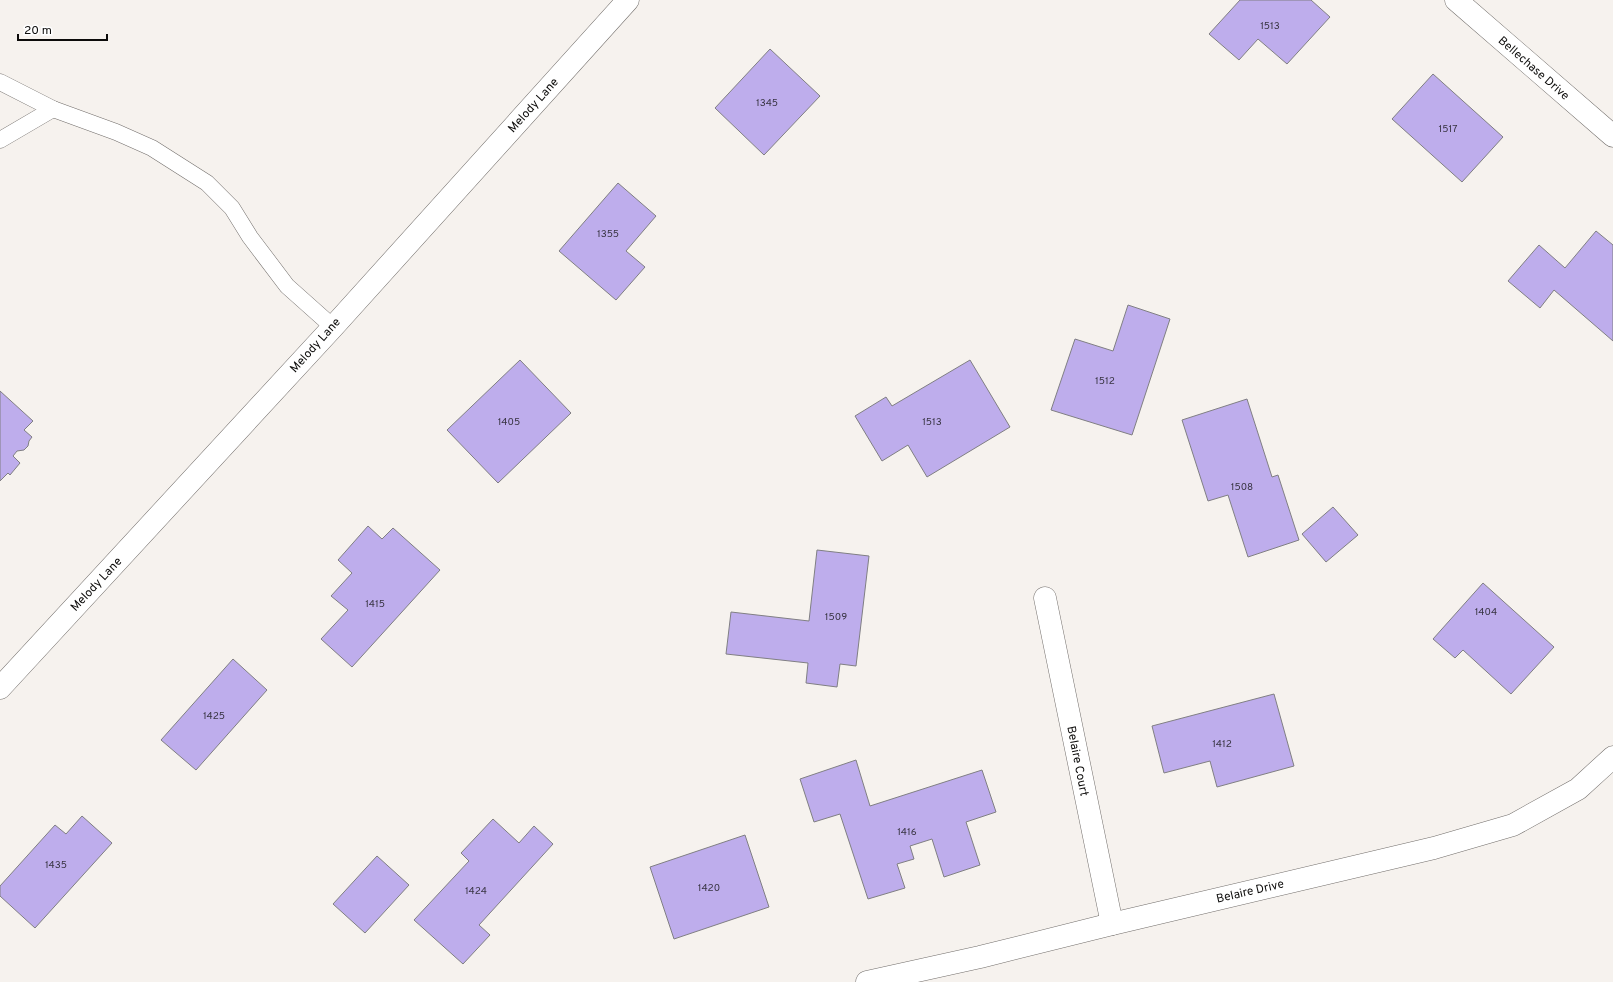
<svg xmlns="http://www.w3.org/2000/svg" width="1613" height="982" font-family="Overpass,sans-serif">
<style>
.building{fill:#beadec;stroke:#807f83}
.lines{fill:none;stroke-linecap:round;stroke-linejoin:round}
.service-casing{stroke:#726e6b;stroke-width:17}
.minor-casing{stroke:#726e6b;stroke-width:23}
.tertiary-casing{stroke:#726e6b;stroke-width:23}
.service{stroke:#fff;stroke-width:16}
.minor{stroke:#fff;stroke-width:22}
.tertiary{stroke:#fff;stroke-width:22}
.labels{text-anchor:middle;stroke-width:4;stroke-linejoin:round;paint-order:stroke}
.number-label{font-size:10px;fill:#383442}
.street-label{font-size:12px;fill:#0c0b0a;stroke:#fff}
</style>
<rect width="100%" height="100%" fill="#f6f2ee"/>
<g class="building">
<path d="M1240 0H1311L1330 17 1287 64 1258 39 1239 60 1209 34Z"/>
<path d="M770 49 820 96 764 155 715 108Z"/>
<path d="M1433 74 1503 137 1462 182 1392 119Z"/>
<path d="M618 183 656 216 626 251 645 267 616 300 559 251Z"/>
<path d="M1596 231 1613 245V341L1554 290 1540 308 1508 281 1539 245 1565 268Z"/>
<path d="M1128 305 1170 319 1132 435 1051 410 1075 339 1113 351Z"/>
<path d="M520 360 571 413 498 483 447 430Z"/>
<path d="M970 360 1010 427 927 477 908 445 882 461 855 416 886 397 892 406Z"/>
<path d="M0 391 33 421 24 430 32 437 29 441 28 446 24 450 17 451 13 456 20 463 10 475 8 473 0 481Z"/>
<path d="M1247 399 1272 477 1278 475 1299 540 1248 557 1228 495 1208 501 1182 420Z"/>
<path d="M1333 507 1358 535 1326 562 1302 534Z"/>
<path d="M368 526 382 539 393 528 440 570 352 667 321 639 348 610 331 596 352 573 338 560Z"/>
<path d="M817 550 869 556 856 666 840 664 837 687 806 683 808 663 726 654 731 612 809 621Z"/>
<path d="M1483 583 1554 647 1511 694 1463 650 1455 658 1433 639Z"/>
<path d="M233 659 267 690 196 770 161 740Z"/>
<path d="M1274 694 1294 766 1217 787 1210 761 1164 773 1152 726Z"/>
<path d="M856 760 870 806 982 770 996 812 966 822 980 865 944 877 932 839 910 846 914 859 897 864 905 888 868 899 840 814 814 822 800 779Z"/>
<path d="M82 816 112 843 35 928 0 896V886L55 825 66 834Z"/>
<path d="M493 819 519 843 534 826 553 844 479 925 490 935 463 964 414 920 469 861 461 853Z"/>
<path d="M745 835 769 907 674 939 650 867Z"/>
<path d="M377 856 409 885 365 933 333 904Z"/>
</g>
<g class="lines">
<defs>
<g id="service">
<path d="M0 82 53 109 116 132 152 148 207 183 232 208 250 237 287 286 333 327"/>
<path d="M0 140 53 109"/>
</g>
<g id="minor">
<path d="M1456 0 1613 136"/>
<path d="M1045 598 1112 924"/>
<path d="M867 982 980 957 1112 924 1434 848 1513 825 1578 789 1613 757"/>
</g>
<path id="tertiary" d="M0 688 333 327 628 0"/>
</defs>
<use href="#service" class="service-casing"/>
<use href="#minor" class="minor-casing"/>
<use href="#tertiary" class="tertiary-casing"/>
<use href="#service" class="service"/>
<use href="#minor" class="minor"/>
<use href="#tertiary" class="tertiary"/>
</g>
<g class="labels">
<g class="number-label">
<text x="1270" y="29">1513</text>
<text x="767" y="106">1345</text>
<text x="1448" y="132">1517</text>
<text x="608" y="237">1355</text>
<text x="1105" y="384">1512</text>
<text x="509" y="425">1405</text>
<text x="932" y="425">1513</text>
<text x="1242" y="490">1508</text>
<text x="375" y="607">1415</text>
<text x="1486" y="615">1404</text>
<text x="836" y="620">1509</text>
<text x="214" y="719">1425</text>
<text x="1222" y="747">1412</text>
<text x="907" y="835">1416</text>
<text x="56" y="868">1435</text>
<text x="709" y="891">1420</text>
<text x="476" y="894">1424</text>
</g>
<g class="street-label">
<text transform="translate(1534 68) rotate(41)" y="4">Bellechase Drive</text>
<text transform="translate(533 105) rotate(-48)" y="4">Melody Lane</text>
<text transform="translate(315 345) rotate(-48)" y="4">Melody Lane</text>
<text transform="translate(96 584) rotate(-47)" y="4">Melody Lane</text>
<text transform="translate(1078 761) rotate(79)" y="4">Belaire Court</text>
<text transform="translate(1250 891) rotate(-13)" y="4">Belaire Drive</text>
</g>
</g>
<path d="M18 34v6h89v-6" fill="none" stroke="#0c0b0a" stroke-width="2"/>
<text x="24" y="34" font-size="12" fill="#0c0b0a" stroke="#ffffff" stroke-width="3" paint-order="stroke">20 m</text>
</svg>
